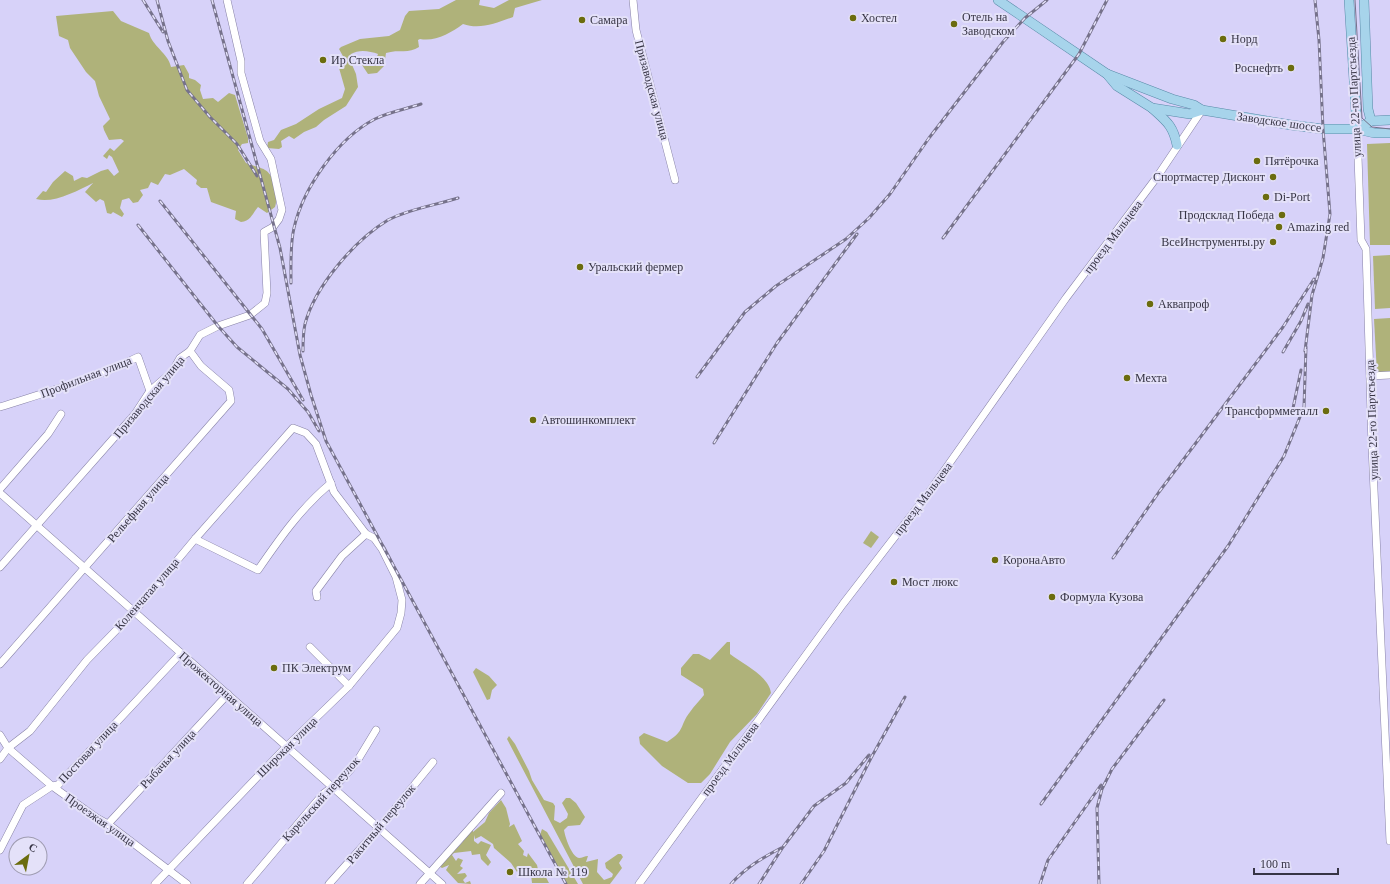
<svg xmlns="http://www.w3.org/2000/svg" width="1390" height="884" font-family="Georgia,serif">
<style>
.green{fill:#afb27a}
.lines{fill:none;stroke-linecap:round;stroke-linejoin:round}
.minor-casing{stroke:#8883a7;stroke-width:8}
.major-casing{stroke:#598aa8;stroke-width:10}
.minor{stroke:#fff;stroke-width:7}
.major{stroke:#a7d4eb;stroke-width:9}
.tram{stroke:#76728b;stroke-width:1}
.rail-casing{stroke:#76728b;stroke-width:3}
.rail{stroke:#e4e1f9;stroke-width:1.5;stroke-dasharray:4.5;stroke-linecap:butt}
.poi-dot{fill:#6b6c0e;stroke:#e4e1f9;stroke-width:1.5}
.labels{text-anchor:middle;stroke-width:4;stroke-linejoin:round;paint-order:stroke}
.poi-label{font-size:12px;fill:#373545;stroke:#e4e1f9;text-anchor:start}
.street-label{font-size:12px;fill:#373545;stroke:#e4e1f9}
</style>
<rect width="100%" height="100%" fill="#d7d2f9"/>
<g class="green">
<path d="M456 0H480L479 5 494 8 509 0H542L515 8 513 17C496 23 480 30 463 24 451 33 435 42 420 39L418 40 419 47C409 54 399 49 386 53L384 66 377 73 368 74 362 65 366 61 376 59 378 54C370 51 359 49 351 54L350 60 356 74 358 87 346 106 324 120 316 127 304 132 294 139 289 136 281 141 282 147 279 149 267 148 268 142 274 140 281 130 296 124 319 109 342 98 345 89 339 68 344 58 339 49 341 47 360 39 389 36 400 30 405 16 409 11 439 9Z"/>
<path d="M113 11 121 21 149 33C153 47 168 53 171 67L184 65 189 74V78L195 80 201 85 200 90 203 99 213 98 218 102 229 93 235 95 248 138V143L242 144 238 150 246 163C265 170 270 167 275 188 276 195 277 200 275 207L267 213 258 207C252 214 251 221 241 222L235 219 236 211 211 202 207 188H201L196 184 197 180 184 169 170 175 165 174 158 185 151 182 148 188 140 190 143 195 138 202 133 203 129 198 122 200 120 208 124 214 122 217 113 212 111 214 107 213 104 201 100 199 96 202 85 192 93 183C77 191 53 204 36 199L43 191 46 192 53 182 65 171 73 176 74 181 82 177 87 178 101 171 108 169 114 176 119 172 112 157 109 155 107 159 103 156 110 148 114 151 124 141 121 139 109 140 104 130 103 126 110 119 99 96 95 81 86 72 70 48 68 40 59 36 56 16Z"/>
<path d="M1390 143V245H1370L1367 144Z"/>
<path d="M1390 255V308L1375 309 1373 256Z"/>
<path d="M1390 318V374H1377L1374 319Z"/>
<path d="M871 531 879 537 871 548 863 543Z"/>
<path d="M727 642H730V654C743 664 769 676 771 693L757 714 730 742 710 774 701 783H688L662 766 640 744 639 737 644 733 667 742C686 730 679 726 690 712 694 706 700 700 704 695L703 689 681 675V668L693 654H699L710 660Z"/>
<path d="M476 668 489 676 497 685 492 690 490 699 487 700 473 672Z"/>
<path d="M509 736 515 744 529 771 532 780 544 800 553 803 555 806 554 820 560 823 567 818 568 814 562 803 566 798H570L576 803 585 817 580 825 568 826 564 830C565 836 571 856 579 858 582 858 585 856 588 856L586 862 598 859 597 872 604 880 612 877 613 874 606 868 605 863 618 854H621L623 857 619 863 622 868 610 884H583L507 739Z"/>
<path d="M501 800 506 808 510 824 509 827 514 824 522 841 518 844 524 851 523 855 527 857 528 853 537 865 539 874 542 870 549 883H532L531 875H522L521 868 517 872 511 863 494 848 493 844 481 836 475 839 474 835V841L478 844 481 841 491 845 486 855 491 862 488 866 481 859 480 854 472 855 471 851 454 853 452 855 456 861 458 858 463 860 460 866 463 868 457 874 465 873 467 876 463 880 465 883 470 881 471 884 458 883 446 870 449 865 442 868 439 866 460 845 473 829V832L485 822 489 813Z"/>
<path d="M542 829 547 832 578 884H567L540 835Z"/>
</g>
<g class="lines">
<defs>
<g id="minor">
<path d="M633 0 636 30 675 180"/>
<path d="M1357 129 1361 240 1366 249 1372 446 1390 841"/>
<path d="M1370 376 1390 375"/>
<path d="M0 407C47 392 94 379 138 357L150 391"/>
<path d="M0 489 48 434 61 414"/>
<path d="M0 493 442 884"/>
<path d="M195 539 258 570C280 538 301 508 331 483"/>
<path d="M0 567 135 414 150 391 172 372 180 358 190 351 200 335 218 326 250 315 265 303 267 293 264 232 273 227 279 219 282 210 271 159 260 141 241 73V61L227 0"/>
<path d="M317 597 316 591 342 556 366 534"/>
<path d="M310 647 349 686"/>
<path d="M0 664 231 401 229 390 201 366 190 351"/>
<path d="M0 735 8 748 52 786 97 818 108 824 187 884"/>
<path d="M0 759 8 748 30 731 87 660 134 612 195 539 293 428 306 433 316 444 334 492 366 534 374 538 382 549 396 577 402 600 401 613 397 628 349 686 287 746 155 884"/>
<path d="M108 824 228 694"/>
<path d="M0 850 23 805 52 786 58 785 181 653"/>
<path d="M247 884 323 794 340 781 351 769 359 758 376 730"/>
<path d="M329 884 379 828 433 762"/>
<path d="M420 884 501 793"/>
<path d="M639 884 843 604 927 495 1066 298 1157 177 1202 110"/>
</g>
<g id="major">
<path d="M998 0 1107 74 1117 86 1152 108 1190 114 1202 110 1291 125 1323 129H1357L1374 133H1390"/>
<path d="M1349 0 1357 129"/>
<path d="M1364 0 1368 109 1371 121"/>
<path d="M1107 74 1172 99 1194 105 1202 110"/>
<path d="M1152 108C1166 121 1173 125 1177 145"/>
<path d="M1357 129 1371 121 1390 120"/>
</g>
</defs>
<use href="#minor" class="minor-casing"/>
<use href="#major" class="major-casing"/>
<use href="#minor" class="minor"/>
<use href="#major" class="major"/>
<path class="tram" d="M1355 0 1362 118 1372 127 1390 129"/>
<defs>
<g id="rail">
<path d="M143 0 163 32"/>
<path d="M157 0 168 41 187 90 210 117 237 144 257 176"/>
<path d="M212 0 280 248 300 355 311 395 326 441 566 884"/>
<path d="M160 201 262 329 303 400"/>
<path d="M138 225 218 326 237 347 288 389 308 412 319 431"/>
<path d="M943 238 1079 54 1107 0"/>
<path d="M291 283C291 265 290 245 294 228 303 188 338 138 375 119 389 112 406 109 421 104"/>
<path d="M303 351C303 342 303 333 305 324 315 286 355 240 388 220 409 209 436 205 458 198"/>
<path d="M1305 351 1312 295 1323 258 1330 214 1323 129 1319 40 1315 0"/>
<path d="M1283 352 1301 321 1308 304"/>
<path d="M697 377 745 312 776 286 846 239 869 218 890 194 929 138 1003 42 1025 18 1047 0"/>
<path d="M1292 413 1301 370"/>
<path d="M714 443 777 343 857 234"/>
<path d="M1113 558 1159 492 1283 327 1314 279"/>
<path d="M1041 804 1228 546 1284 456 1304 407 1306 347"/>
<path d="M731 884C745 868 762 858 781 848"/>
<path d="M759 884 783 847 814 806 846 783 869 755"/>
<path d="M801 884 824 851 871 758 905 697"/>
<path d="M1040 884 1048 860 1101 785"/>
<path d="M1099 884 1097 808 1102 789 1112 769 1164 700"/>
</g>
</defs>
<use href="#rail" class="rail-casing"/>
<use href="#rail" class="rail"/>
</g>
<g class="poi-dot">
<circle cx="853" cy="18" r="4"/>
<circle cx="582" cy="20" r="4"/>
<circle cx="954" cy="24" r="4"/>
<circle cx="1223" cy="39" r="4"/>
<circle cx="323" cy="60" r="4"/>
<circle cx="1291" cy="68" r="4"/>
<circle cx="1257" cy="161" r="4"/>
<circle cx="1273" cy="177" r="4"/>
<circle cx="1266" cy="197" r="4"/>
<circle cx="1282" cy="215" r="4"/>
<circle cx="1279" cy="227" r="4"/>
<circle cx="1273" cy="242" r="4"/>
<circle cx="580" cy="267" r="4"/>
<circle cx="1150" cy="304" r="4"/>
<circle cx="1127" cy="378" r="4"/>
<circle cx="1326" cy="411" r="4"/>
<circle cx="533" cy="420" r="4"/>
<circle cx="995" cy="560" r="4"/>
<circle cx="894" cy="582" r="4"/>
<circle cx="1052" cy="597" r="4"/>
<circle cx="274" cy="668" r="4"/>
<circle cx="510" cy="872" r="4"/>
</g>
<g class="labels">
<g class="poi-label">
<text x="962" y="21">Отель на<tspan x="962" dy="14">Заводском</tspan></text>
<text x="861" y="22">Хостел</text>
<text x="590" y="24">Самара</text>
<text x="1231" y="43">Норд</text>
<text x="331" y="64">Ир Стекла</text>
<text x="1283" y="72" text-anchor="end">Роснефть</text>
<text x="1265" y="165">Пятёрочка</text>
<text x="1265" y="181" text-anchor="end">Спортмастер Дисконт</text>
<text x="1274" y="201">Di-Port</text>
<text x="1274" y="219" text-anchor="end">Продсклад Победа</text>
<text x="1287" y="231">Amazing red</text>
<text x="1265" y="246" text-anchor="end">ВсеИнструменты.ру</text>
<text x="588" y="271">Уральский фермер</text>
<text x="1158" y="308">Аквапроф</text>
<text x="1135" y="382">Мехта</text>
<text x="1318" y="415" text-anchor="end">Трансформметалл</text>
<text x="541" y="424">Автошинкомплект</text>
<text x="1003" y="564">КоронаАвто</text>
<text x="902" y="586">Мост люкс</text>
<text x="1060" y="601">Формула Кузова</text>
<text x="282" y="672">ПК Электрум</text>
<text x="518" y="876">Школа № 119</text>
</g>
<g class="street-label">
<text transform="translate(652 90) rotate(75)" y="4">Призаводская улица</text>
<text transform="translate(1354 97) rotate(-93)" y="4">улица 22-го Партсъезда</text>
<text transform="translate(1279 122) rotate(8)" y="4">Заводское шоссе</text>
<text transform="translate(1113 237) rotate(-53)" y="4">проезд Мальцева</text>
<text transform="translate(86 377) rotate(-21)" y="4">Профильная улица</text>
<text transform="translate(149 397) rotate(-50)" y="4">Призаводская улица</text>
<text transform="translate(1372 420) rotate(-92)" y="4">улица 22-го Партсъезда</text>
<text transform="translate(923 499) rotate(-53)" y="4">проезд Мальцева</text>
<text transform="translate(138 508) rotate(-49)" y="4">Рельефная улица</text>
<text transform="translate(147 594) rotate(-49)" y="4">Коленчатая улица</text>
<text transform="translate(221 689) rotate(41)" y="4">Прожекторная улица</text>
<text transform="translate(287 747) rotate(-45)" y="4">Широкая улица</text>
<text transform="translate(88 752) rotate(-47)" y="4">Постовая улица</text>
<text transform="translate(168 759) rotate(-47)" y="4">Рыбачья улица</text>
<text transform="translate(730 759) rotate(-54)" y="4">проезд Мальцева</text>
<text transform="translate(321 799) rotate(-48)" y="4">Карельский переулок</text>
<text transform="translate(100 820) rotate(35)" y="4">Проезжая улица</text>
<text transform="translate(381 824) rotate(-50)" y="4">Ракитный переулок</text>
</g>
</g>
<g transform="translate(28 856) rotate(32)"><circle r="19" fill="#e4e1f9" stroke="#9f9cb1"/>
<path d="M0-3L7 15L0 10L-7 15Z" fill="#6b6c0e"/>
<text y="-6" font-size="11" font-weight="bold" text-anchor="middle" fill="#373545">С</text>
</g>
<path d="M1254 868v6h84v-6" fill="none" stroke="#373545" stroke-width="2"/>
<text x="1260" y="868" font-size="12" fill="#373545" stroke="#e4e1f9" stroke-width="3" paint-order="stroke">100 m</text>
</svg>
